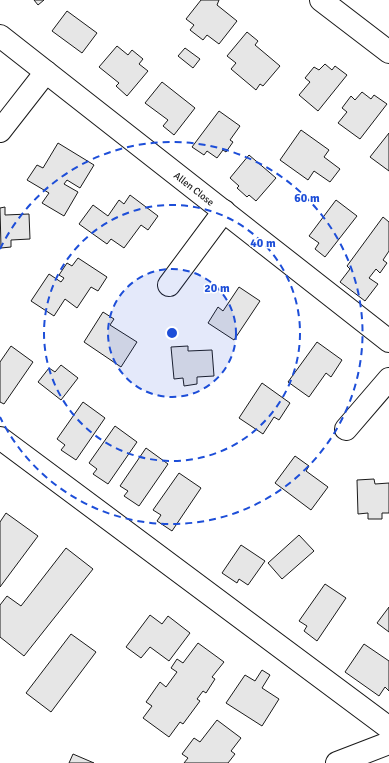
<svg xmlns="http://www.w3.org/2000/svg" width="389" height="763" font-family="Signika,sans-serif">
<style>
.building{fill:#e6e6e6;stroke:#1a1a1a}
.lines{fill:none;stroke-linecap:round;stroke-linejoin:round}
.minor-casing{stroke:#1a1a1a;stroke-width:24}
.minor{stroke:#fff;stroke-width:22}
.ring{fill:none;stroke:#1d4ed8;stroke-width:2;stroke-dasharray:7 5}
.labels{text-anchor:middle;stroke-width:3;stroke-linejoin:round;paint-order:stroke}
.street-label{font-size:10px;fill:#1a1a1a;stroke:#fff}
.centre{fill:#1d4ed8;stroke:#fff;stroke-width:2}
.ring-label{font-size:12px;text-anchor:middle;font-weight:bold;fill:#1d4ed8;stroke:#fff;stroke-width:3;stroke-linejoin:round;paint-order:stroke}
</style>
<rect width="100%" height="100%" fill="#fff"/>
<g class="building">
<path d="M34 0H44L38 5Z"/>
<path d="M201 0H219L217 5 237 21 219 44 207 35 203 40 190 30 194 25 186 19Z"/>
<path d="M67 11 97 33 82 53 52 31Z"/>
<path d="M247 32 258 41 255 45 280 66 263 86 260 84 256 90 231 69 236 63 227 56Z"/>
<path d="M117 46 128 55 132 50 143 59 139 64 148 71 127 96 116 86 119 83 99 67Z"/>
<path d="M185 48 200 59 193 68 178 56Z"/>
<path d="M325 64 332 70 335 66 347 75 318 111 299 95 310 82 305 78 314 67 319 70Z"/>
<path d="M162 82 195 108 174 135 163 126 168 120 145 103Z"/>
<path d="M362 92 371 99 374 95 387 104 360 139 338 123 347 112 342 108 351 96 355 100Z"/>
<path d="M219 111 240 126 230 140 233 142 226 152 223 150 217 158 207 151 204 155 192 147Z"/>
<path d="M301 130 329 150 324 157 340 169 330 182 314 171 308 180 280 160Z"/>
<path d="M389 133V171L370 157Z"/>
<path d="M58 143 94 165 80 188 67 180 64 184 78 192 64 216 42 203 49 193 27 180 37 165 43 168Z"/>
<path d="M249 155 276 178 256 201 249 195 247 197 237 188 239 186 230 178Z"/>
<path d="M130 195 158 216 148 230 141 225 124 248 111 239 107 244 79 224 93 205 108 216 119 200 124 204Z"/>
<path d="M336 200 357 216 325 257 315 249 319 243 309 236Z"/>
<path d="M5 207V215L29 214 30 239 11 240V247L1 248 0 208Z"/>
<path d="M383 217 389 222V251L383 260 387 263 380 273 376 269 369 278 378 284 365 301 340 282 350 269 347 266Z"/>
<path d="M78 258 107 277 98 291 91 287 77 308 65 299 54 316 31 301 49 274 61 282 64 278 59 275 67 263 72 266Z"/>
<path d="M239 287 260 301 234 340 208 323 218 307 223 311Z"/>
<path d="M103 312 114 319 110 325 137 342 121 367 84 342Z"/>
<path d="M317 342 342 360 331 377 326 373 309 397 288 382Z"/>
<path d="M11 346 33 362 4 404 0 402V362Z"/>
<path d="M188 346V351L212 350 214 376 197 377V384L184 386 183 378 174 379 171 347Z"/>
<path d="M61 365 78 378 61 400 38 382 49 368 55 372Z"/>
<path d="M262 383 290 403 279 420 274 417 263 434 239 418Z"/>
<path d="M83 402 105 418 76 460 61 450 65 445 57 439Z"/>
<path d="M115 426 137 442 108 484 93 474 97 469 89 463Z"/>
<path d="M146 448 168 464 139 506 124 496 128 491 120 486Z"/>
<path d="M295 456 309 466 306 471 328 487 311 510 275 483Z"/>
<path d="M179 473 201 488 172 531 157 521 161 515 153 510Z"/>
<path d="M374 479 375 484 389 483V513H382V519H368V513L358 514 357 480Z"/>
<path d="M6 513 38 536 0 587V522Z"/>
<path d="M299 535 314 551 282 579 268 563Z"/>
<path d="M241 545 265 561 248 585 239 579 237 583 222 573Z"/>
<path d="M66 548 93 569 24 656 0 637V605L7 596 21 606Z"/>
<path d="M325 584 346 598 317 641 304 631 307 626 299 621Z"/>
<path d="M389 607V632L377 623Z"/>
<path d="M150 615 162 624 168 616 190 633 169 661 150 647 141 658 126 647Z"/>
<path d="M71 634 96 652 51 712 26 693Z"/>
<path d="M198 643 224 662 212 677 215 679 206 693 203 691 197 699 200 701 183 724 180 722 169 737 143 718 152 706 146 702 160 682 166 687 177 672 171 668 177 659 183 663Z"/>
<path d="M364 644 389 661V691L385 687 379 696 345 672Z"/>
<path d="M262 670 270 675 262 688 279 699 262 726 226 703 245 675 255 681Z"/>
<path d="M217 720 241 738 231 751 235 754 228 763H184L188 758 182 754 194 738 200 742Z"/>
<path d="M73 754 94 763H69Z"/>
</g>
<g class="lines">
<defs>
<g id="minor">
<path d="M321 0 389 52"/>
<path id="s1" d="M0 36 389 341"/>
<path d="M0 131 46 72"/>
<path d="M169 285 224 211"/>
<path d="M346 429 389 379"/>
<path d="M0 438 389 728"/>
<path d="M337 763 389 743"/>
</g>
</defs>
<use href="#minor" class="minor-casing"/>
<use href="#minor" class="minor"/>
</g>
<circle cx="172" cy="333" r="64" fill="#1d4ed8" fill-opacity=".12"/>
<g class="ring">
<circle cx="172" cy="333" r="64"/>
<circle cx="172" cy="333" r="128"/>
<path d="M0 249A191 191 0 1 1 0 417"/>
</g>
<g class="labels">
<g class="street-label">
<text dy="4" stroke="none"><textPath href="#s1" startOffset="247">Allen Close</textPath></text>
</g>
</g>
<circle cx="172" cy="333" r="6" class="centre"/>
<g class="ring-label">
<text x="307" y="202">60 m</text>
<text x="263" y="247">40 m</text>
<text x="217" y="292">20 m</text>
</g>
</svg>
